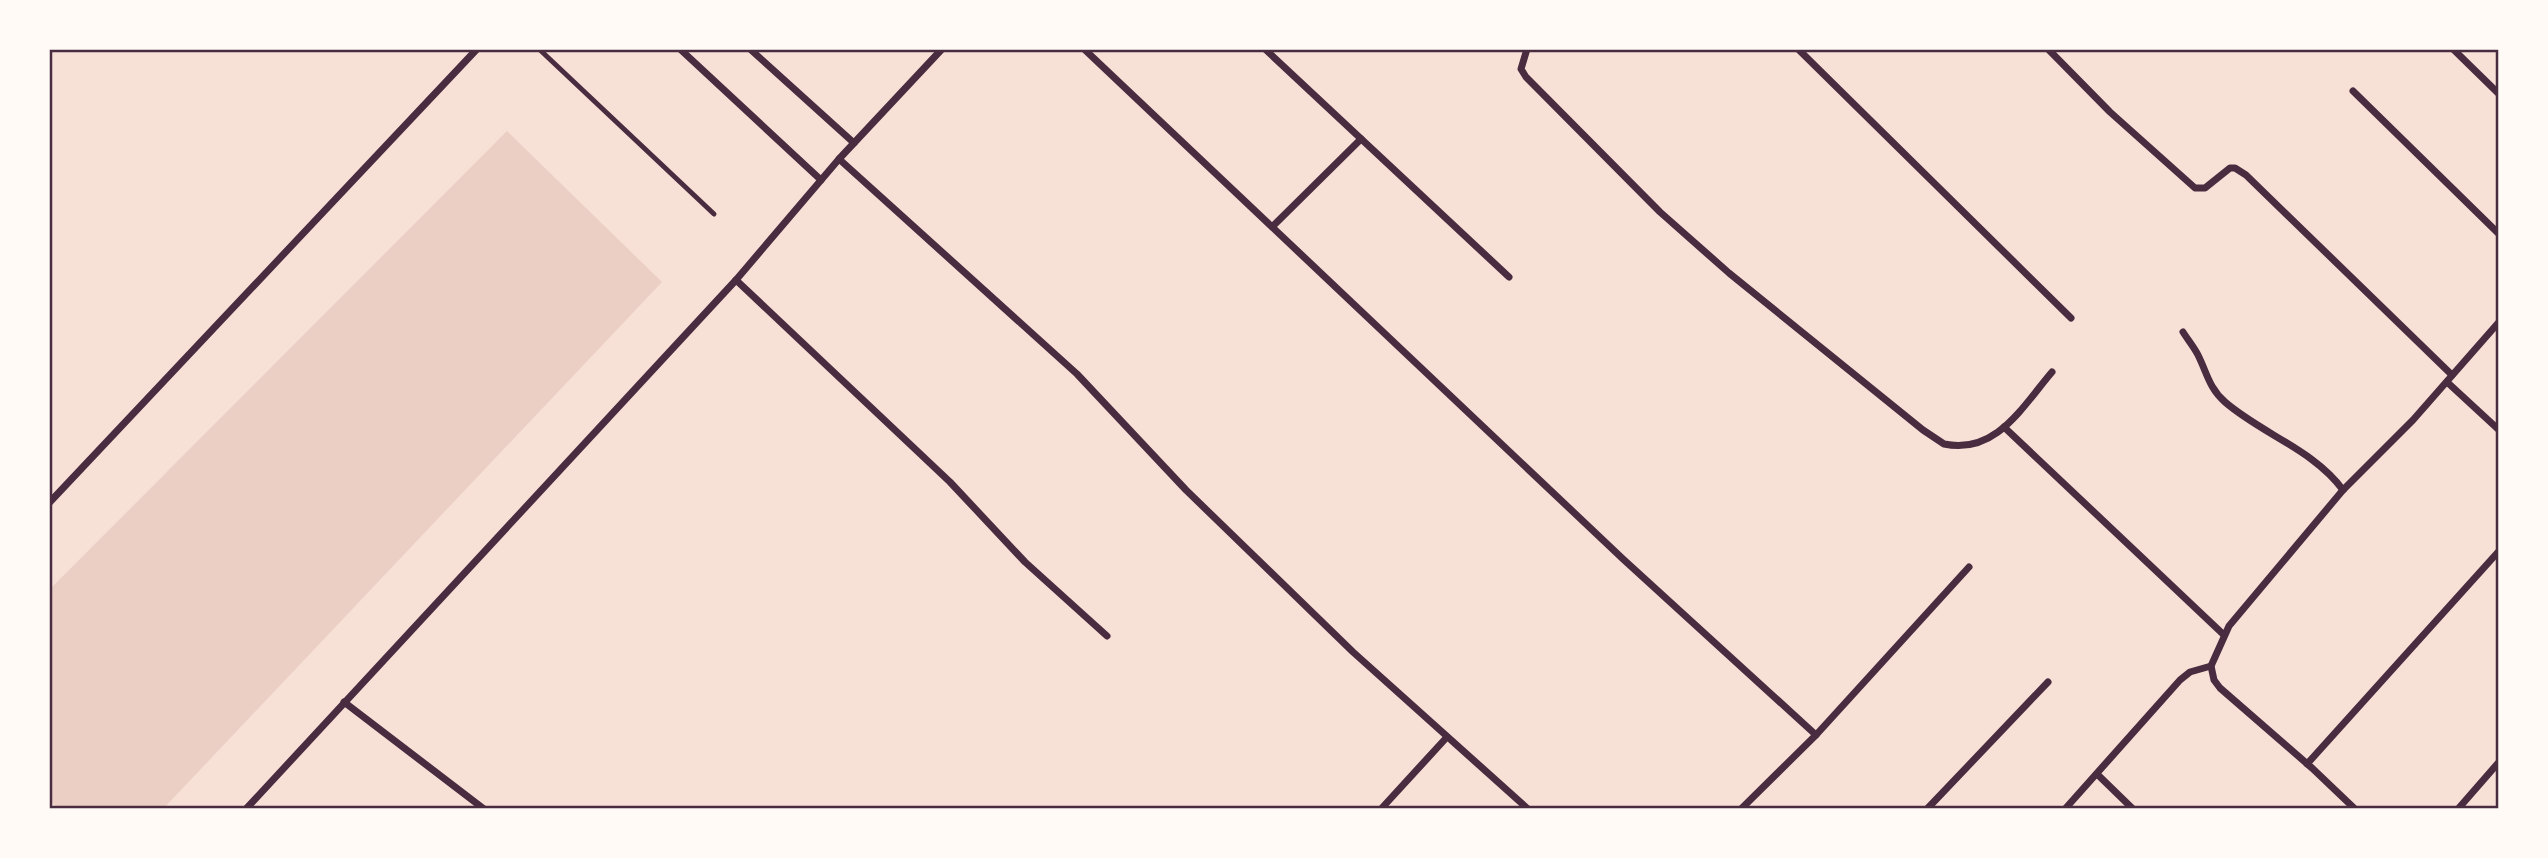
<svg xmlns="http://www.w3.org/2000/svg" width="2548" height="858" font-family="Barlow,sans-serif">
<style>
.green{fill:#ebcfc5}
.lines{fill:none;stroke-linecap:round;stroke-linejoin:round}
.service{stroke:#4a2c40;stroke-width:5}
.minor{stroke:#4a2c40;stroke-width:7}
.neatline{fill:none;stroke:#4a2c40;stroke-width:2.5}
</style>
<rect width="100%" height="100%" fill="#f7e1d7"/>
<path class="green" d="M507 131 662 282 163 809H59L49 800V590Z"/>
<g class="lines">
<path class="service" d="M539 49 714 214"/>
<g class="minor">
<path d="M680 49 821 180"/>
<path d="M750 49 854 143"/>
<path d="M1084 49 1623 559 1816 735"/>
<path d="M1265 49 1509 277"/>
<path d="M1527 49 1521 69 1526 77 1660 212 1729 273 1923 430 1944 444C1996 455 2022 407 2052 372"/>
<path d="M1798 49 2071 318"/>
<path d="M2048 49 2110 112 2195 188H2205L2230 168H2235L2246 175 2452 375"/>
<path d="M2453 49 2499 94"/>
<path d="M2353 91 2499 234"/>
<path d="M839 159 1077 374 1186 490 1353 652 1528 809"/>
<path d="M1273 226 1361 139"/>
<path d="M736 280 950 482 1025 562 1107 636"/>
<path d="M2183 332C2188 340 2194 347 2198 355 2207 373 2209 388 2225 402 2262 434 2314 450 2343 490"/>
<path d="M2447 382 2499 430"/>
<path d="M2004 427 2224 635"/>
<path d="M49 503 477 49"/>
<path d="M344 702 484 809"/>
<path d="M2307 764 2499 551"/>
<path d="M2097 774 2133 809"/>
<path d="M246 809 736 280 839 159 942 49"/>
<path d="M1381 809 1447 737"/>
<path d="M1741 809 1816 735 1969 567"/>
<path d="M1927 809 2048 682"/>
<path d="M2065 809 2180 680 2190 672 2211 666"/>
<path d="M2355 809 2312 768 2220 688 2214 680 2211 666 2229 626 2343 490 2413 420 2499 322"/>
<path d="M2458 809 2499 762"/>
</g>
</g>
<rect width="2548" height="858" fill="none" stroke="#fffaf5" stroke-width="102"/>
<rect x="51" y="51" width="2446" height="756" class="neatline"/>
</svg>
